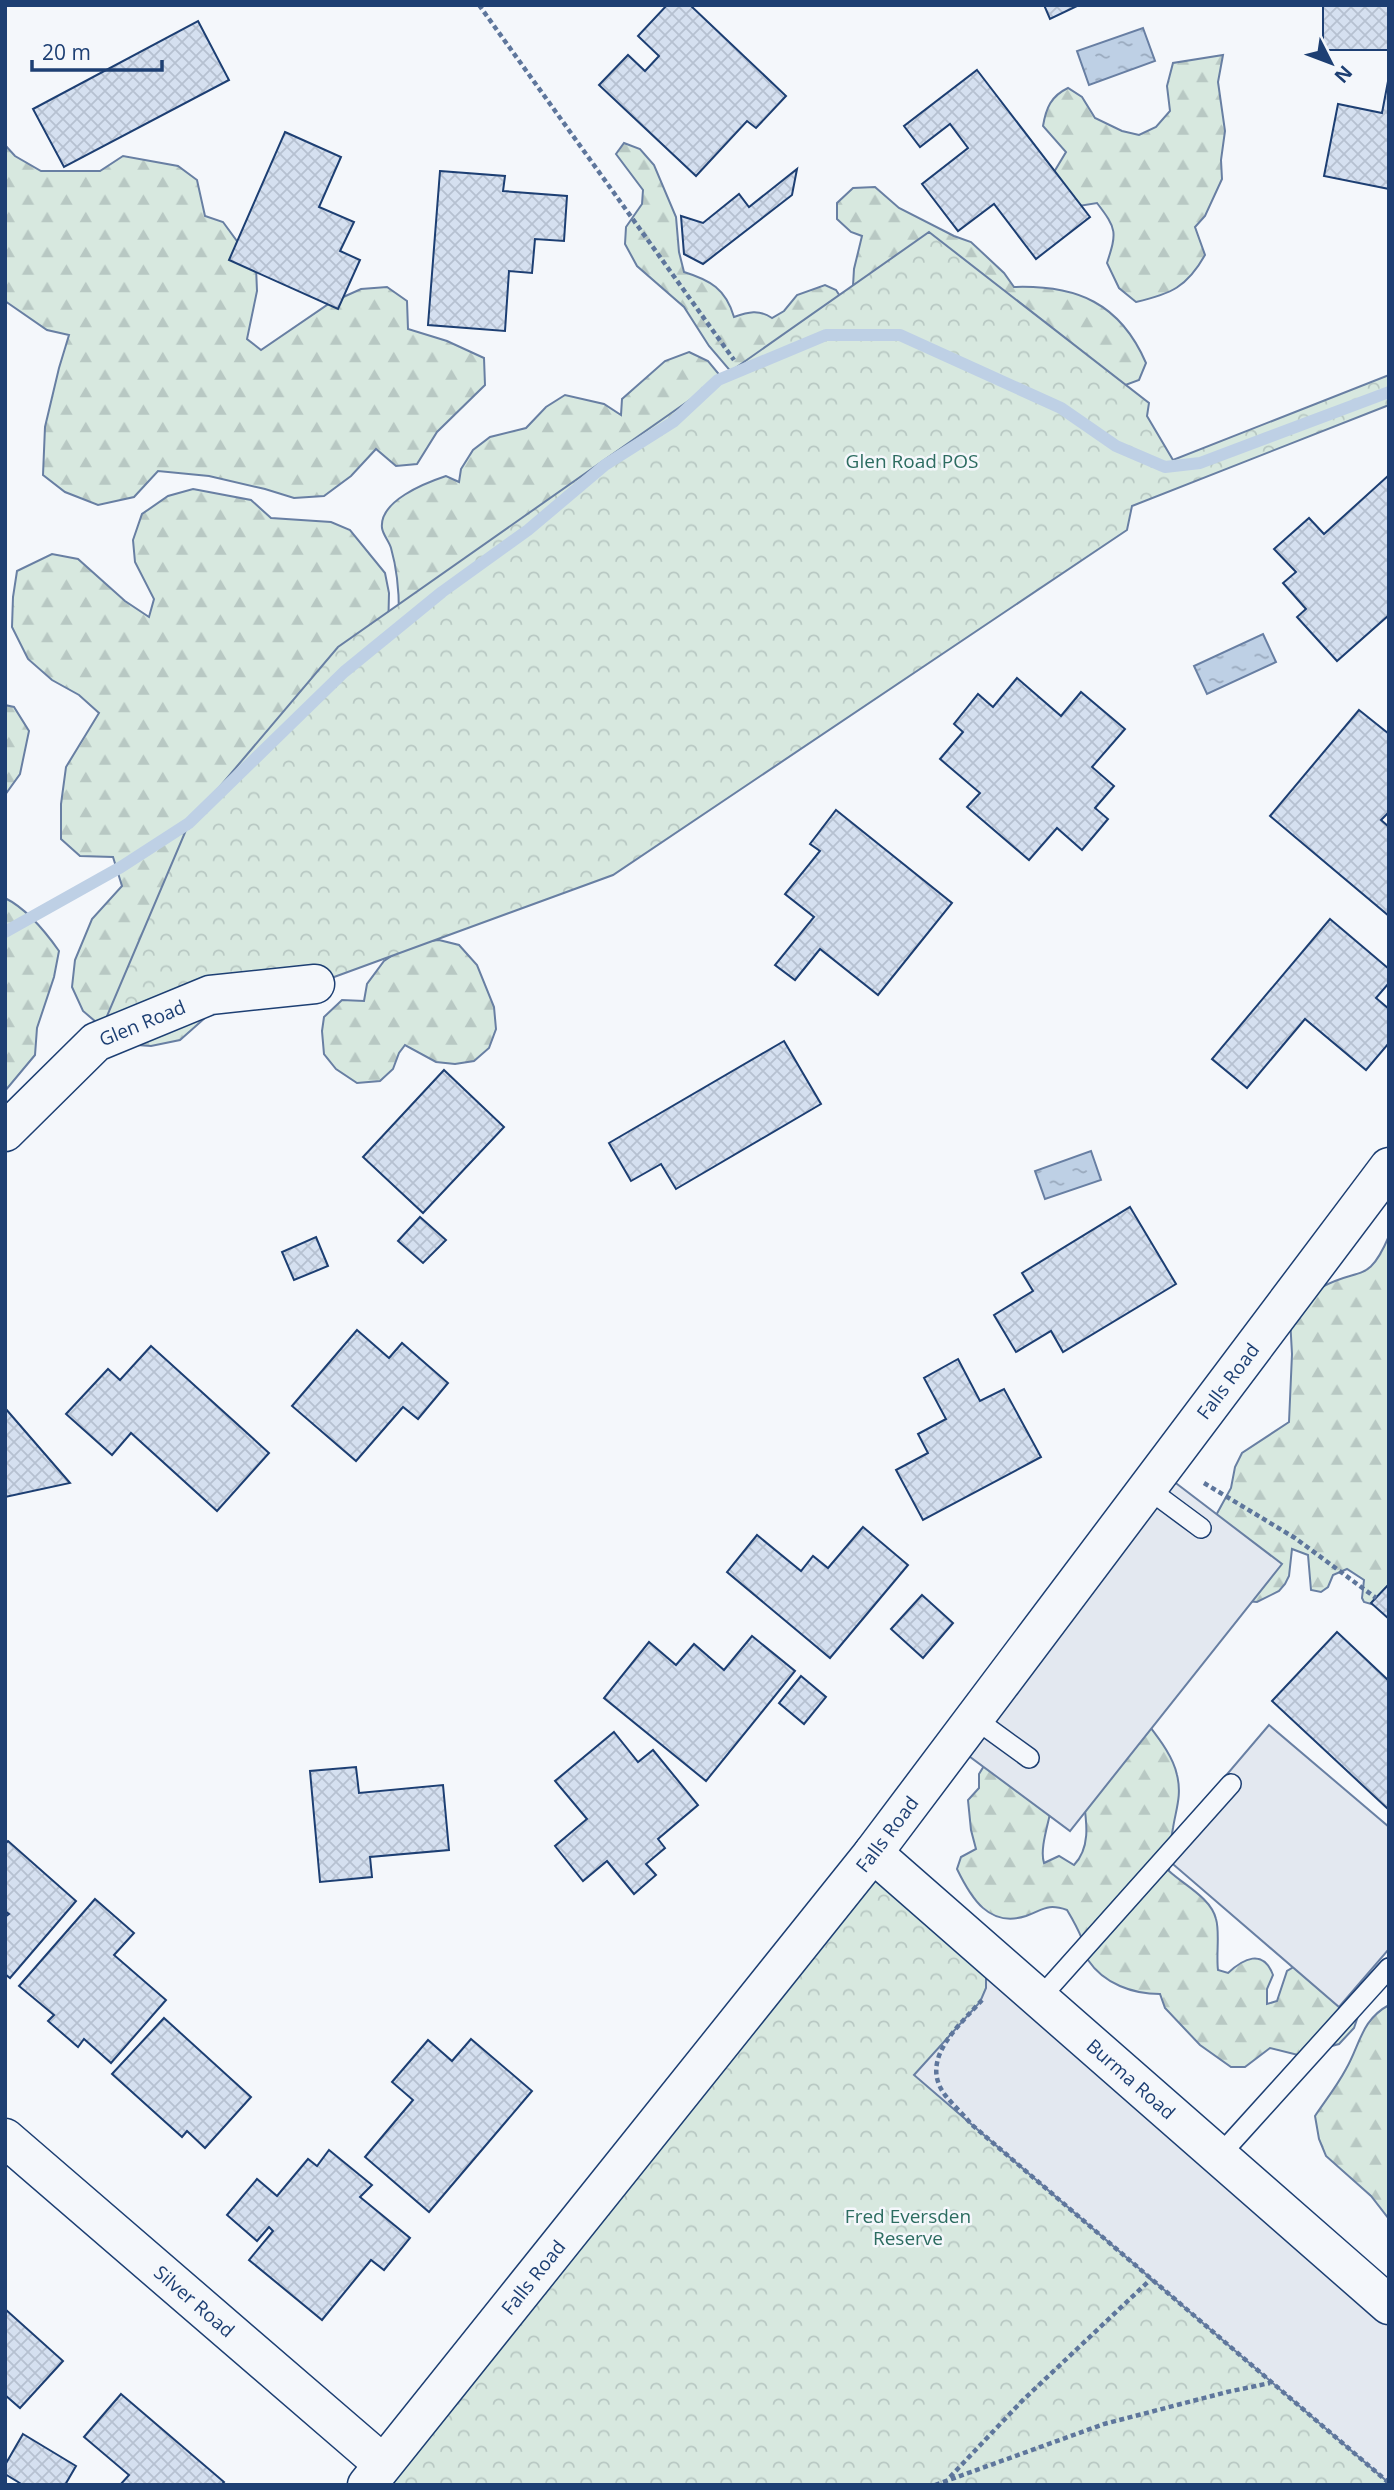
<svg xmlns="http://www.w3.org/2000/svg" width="1394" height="2490" font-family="'Open Sans',sans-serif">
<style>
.forest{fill:url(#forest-firs);stroke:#687fa3;stroke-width:2}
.park{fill:url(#park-crowns);stroke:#687fa3;stroke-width:2}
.parking{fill:#e3e8f0;stroke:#687fa3;stroke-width:2}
.water{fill:url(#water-ripples);stroke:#687fa3;stroke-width:2}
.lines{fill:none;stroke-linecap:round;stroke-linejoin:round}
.stream{stroke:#bed0e5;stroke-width:12}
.building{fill:url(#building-cross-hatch);stroke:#1d3f73;stroke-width:2}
.service-casing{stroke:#1d3f73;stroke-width:22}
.minor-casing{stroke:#1d3f73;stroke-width:41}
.path{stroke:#5e769c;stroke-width:4.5;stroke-dasharray:5 3.5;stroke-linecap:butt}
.service{stroke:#f4f7fb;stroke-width:19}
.minor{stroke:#f4f7fb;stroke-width:38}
.labels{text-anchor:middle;stroke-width:5;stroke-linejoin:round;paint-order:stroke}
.park-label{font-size:19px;fill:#2c6c60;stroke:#f4f7fb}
.street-label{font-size:19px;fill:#1d3f73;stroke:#f4f7fb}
</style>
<defs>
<pattern id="forest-firs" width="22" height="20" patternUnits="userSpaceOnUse" patternTransform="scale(1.75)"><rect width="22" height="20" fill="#d7e8df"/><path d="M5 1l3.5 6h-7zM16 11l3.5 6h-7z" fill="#b8c8c3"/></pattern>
<pattern id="park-crowns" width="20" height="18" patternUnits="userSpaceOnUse" patternTransform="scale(1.75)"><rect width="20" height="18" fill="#d7e8df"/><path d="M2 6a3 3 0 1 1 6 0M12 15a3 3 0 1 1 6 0" fill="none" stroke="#b8c8c3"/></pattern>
<pattern id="water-ripples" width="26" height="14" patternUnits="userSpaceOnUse" patternTransform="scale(1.75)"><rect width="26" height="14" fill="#bed0e5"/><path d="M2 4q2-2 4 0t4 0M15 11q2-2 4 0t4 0" fill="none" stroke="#9aaabe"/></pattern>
<pattern id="building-cross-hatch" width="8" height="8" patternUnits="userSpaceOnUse" patternTransform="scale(1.75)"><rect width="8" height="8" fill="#d5e0f0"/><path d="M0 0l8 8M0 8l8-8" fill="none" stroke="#b6c1d1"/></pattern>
</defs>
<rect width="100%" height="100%" fill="#f4f7fb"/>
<g class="forest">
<path d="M1223 55 1218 82 1225 131 1221 160 1222 179 1205 216 1195 227 1205 255C1187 287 1171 294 1136 302L1119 288 1107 263C1117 232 1117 229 1097 203L1079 206 1051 177 1066 152 1043 126C1046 108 1051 96 1068 88L1082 97 1095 118 1122 131 1139 135 1156 127 1170 111 1167 86 1173 63Z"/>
<path d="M624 143 640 149 654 165 676 217 679 252 684 272C710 280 726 289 734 317 748 312 759 309 772 318L784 311 797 295 825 285 836 290 843 301 738 380 709 346 684 307 637 266 625 244 626 227 642 204 643 190 616 154Z"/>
<path d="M5 145 15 156 41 171H100L123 156 178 166 197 180 205 216 223 222 256 267 257 291 247 339 261 350 330 303 361 289 387 287 407 301 408 329 447 341 484 358 485 385 437 432 417 464 396 466 376 449 351 476 324 496 294 498 265 489 209 476 158 471 134 497 98 505 65 492 43 475 45 427 59 368 69 335 47 330 5 301Z"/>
<path d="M875 187 899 208 954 236 971 242 1004 273 1014 287C1077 285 1120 303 1146 363L1139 380 1112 390 853 286 854 269 862 236 851 232 837 219V203L853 188Z"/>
<path d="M689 352 708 361 727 384 399 613C399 592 397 569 391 548 389 541 383 535 382 528 379 501 425 483 446 476L459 482 461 469 473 450 490 437 526 428 546 407 565 395 604 404 621 415 622 399 665 361Z"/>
<path d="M193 489 251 500 271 518 331 522 350 530 385 573 389 593 388 635 205 1018 180 1040 151 1046 122 1044 83 1011 72 987 75 960 92 919 122 886 113 857 80 856 61 839V804L66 767 99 713 79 695 52 680 28 659 12 627 13 597 17 571 52 554 78 559 125 601 149 617 154 599 135 562 133 540 142 514 168 496Z"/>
<path d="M5 705 14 707 29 731 20 774 5 795Z"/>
<path d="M5 898C27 909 45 931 59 951L54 977 37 1028 35 1055 5 1091Z"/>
<path d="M439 940 459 945 477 965 494 1007 496 1029 489 1048 474 1061 455 1064 436 1062 405 1045 399 1053 393 1069 380 1081 357 1083 336 1069 324 1054 322 1031 324 1017 342 1000 364 1001 367 984 384 961 411 943Z"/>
<path d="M1389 1236V1607L1385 1608 1364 1602 1362 1598 1364 1580 1347 1569 1333 1575 1328 1587 1321 1592 1311 1590 1308 1555 1292 1549 1289 1576 1285 1584 1279 1591 1257 1602 1234 1600 1214 1519 1231 1488 1235 1467 1242 1453 1289 1422 1292 1354 1290 1318C1300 1308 1310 1294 1322 1287 1361 1266 1368 1285 1389 1236Z"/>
<path d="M1144 1719C1156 1735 1173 1755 1177 1775 1182 1795 1176 1809 1173 1828 1170 1842 1170 1857 1169 1871 1184 1885 1211 1898 1216 1919 1220 1932 1216 1954 1218 1970L1228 1973C1243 1959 1263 1948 1273 1975L1267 1989V2004L1277 2001 1287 1971 1302 1962 1361 1982 1358 2016 1354 2028 1339 2044 1298 2055 1270 2048 1245 2067H1231L1200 2045 1165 2008 1160 1994C1133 1994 1104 1984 1088 1960 1085 1954 1085 1946 1082 1939 1078 1929 1073 1920 1067 1910 1047 1903 1043 1910 1026 1916 989 1928 971 1898 957 1869L961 1857 976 1849 971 1830 968 1800 979 1788V1774L987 1761 1052 1803C1050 1820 1039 1848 1044 1863L1059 1856 1074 1865C1092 1846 1086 1819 1083 1795Z"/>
<path d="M1389 2005V2219L1371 2196 1326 2156 1319 2139 1315 2116C1325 2101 1337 2086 1346 2069 1360 2045 1361 2020 1389 2005Z"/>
</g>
<g class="park">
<path d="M929 232 1149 403 1147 416 1173 460 1389 375V405L1132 506 1127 530 613 875 315 984 96 1042 189 823 338 647Z"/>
<path d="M873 1853 1389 2305V2485H367Z"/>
</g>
<g class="parking">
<path d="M1160 1471 1282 1564 1070 1831 954 1745Z"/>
<path d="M1269 1725 1389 1827V1949L1339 2007 1160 1853Z"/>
<path d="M986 1975 1389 2305V2483L914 2075 980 2002 986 1988Z"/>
</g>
<g class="water">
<path d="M1143 28 1155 61 1089 85 1077 51Z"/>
<path d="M1263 634 1276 662 1207 694 1194 666Z"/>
<path d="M1091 1151 1101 1180 1045 1199 1035 1171Z"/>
</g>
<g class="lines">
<path class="stream" d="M5 932 121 867 189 823 344 672 442 592 528 530 605 465 673 422 718 380 826 335H900L1061 408 1116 446 1165 467 1200 463 1389 392"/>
</g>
<g class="building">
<path d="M667 5H690L786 96 756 128 747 121 696 176 599 85 628 55 645 71 659 56 638 36Z"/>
<path d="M1044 5H1079L1050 19Z"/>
<rect x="1323" y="5" width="66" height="45"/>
<path d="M198 21 229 80 64 167 33 109Z"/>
<path d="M977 70 1090 217 1036 259 994 204 958 231 922 184 968 148 950 124 920 147 904 126Z"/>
<path d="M1389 76V189L1324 176 1338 104 1382 113Z"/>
<path d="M285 132 341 157 319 207 354 222 340 251 360 260 338 309 229 260Z"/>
<path d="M797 169 792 195 703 264 684 254 681 216 703 223 739 194 749 207Z"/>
<path d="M440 171 505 176 503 191 567 196 564 241 535 239 532 273 509 271 505 331 428 325Z"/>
<path d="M1389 475V615L1337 661 1297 617 1306 609 1283 583 1296 572 1274 549 1309 518 1324 534Z"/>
<path d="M1017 678 1061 716 1081 692 1125 729 1092 767 1114 786 1095 808 1108 819 1082 850 1057 828 1029 860 967 807 980 793 940 759 963 732 954 724 978 694 993 707Z"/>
<path d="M1359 710 1389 734V812L1381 820 1389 827V916L1270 816Z"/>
<path d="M836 810 952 903 878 995 820 949 795 980 775 965 814 917 785 894 820 851 810 844Z"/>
<path d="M1330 919 1389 969V983L1376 998 1389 1009V1043L1366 1070 1305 1019 1247 1088 1212 1059Z"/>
<path d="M784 1041 821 1104 676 1189 661 1164 631 1181 609 1143Z"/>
<path d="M444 1070 504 1127 423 1213 363 1157Z"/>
<path d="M1130 1207 1176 1284 1063 1352 1051 1331 1016 1352 994 1315 1033 1291 1022 1273Z"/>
<path d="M420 1217 446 1240 423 1263 398 1241Z"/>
<path d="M316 1237 328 1266 294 1280 282 1252Z"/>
<path d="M357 1330 389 1358 402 1343 448 1383 418 1419 403 1407 356 1461 292 1406Z"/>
<path d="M151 1346 269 1453 217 1511 131 1433 112 1455 66 1414 108 1369 120 1380Z"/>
<path d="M958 1359 980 1401 1004 1389 1041 1457 923 1520 896 1470 928 1453 918 1434 946 1419 924 1378Z"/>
<path d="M5 1408 70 1483 5 1497Z"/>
<path d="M863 1527 908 1565 830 1658 727 1572 757 1535 801 1571 813 1556 828 1568Z"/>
<path d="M1389 1584V1619L1371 1603Z"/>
<path d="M922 1595 953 1623 923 1658 891 1629Z"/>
<path d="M1337 1632 1389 1681V1810L1272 1701Z"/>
<path d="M752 1636 795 1671 706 1781 604 1698 649 1642 676 1665 694 1644 724 1670Z"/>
<path d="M801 1676 826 1697 804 1724 779 1703Z"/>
<path d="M614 1732 638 1762 653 1750 698 1805 658 1839 665 1848 646 1864 656 1875 634 1894 607 1861 583 1881 555 1846 587 1819 555 1781Z"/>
<path d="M356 1767 359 1793 443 1785 449 1850 370 1857 372 1877 320 1882 310 1771Z"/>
<path d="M8 1841 76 1901 10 1978 5 1974V1917L9 1914 5 1911V1844Z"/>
<path d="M95 1899 134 1933 114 1955 166 2000 111 2063 84 2039 78 2047 48 2021 54 2015 19 1986Z"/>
<path d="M164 2018 251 2097 205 2148 187 2131 182 2137 112 2074Z"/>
<path d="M471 2039 532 2091 429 2212 365 2157 413 2100 392 2082 428 2040 452 2061Z"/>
<path d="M329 2150 372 2185 360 2197 410 2238 384 2270 371 2260 322 2320 249 2260 273 2231 269 2227 257 2241 227 2215 257 2179 277 2196 308 2159 317 2166Z"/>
<path d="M5 2309 63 2361 20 2408 5 2395Z"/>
<path d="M121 2394 224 2482 221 2485H120L129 2475 84 2437Z"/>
<path d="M23 2434 76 2466 65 2485H23L5 2474V2465Z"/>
</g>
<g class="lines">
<defs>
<g id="service">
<path d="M1147 1488 1201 1528"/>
<path d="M974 1718 1029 1758"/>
<path d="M1039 1999 1231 1784"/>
<path d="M1219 2156 1389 1968"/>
</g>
<g id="minor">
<path id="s1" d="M5 1132 96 1042 210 995 315 984"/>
<path id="s2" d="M873 1853 1389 2305"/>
<path id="s3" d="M5 2138 383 2464"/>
<path id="s4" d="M367 2485 873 1853 1389 1167"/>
</g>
</defs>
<use href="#service" class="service-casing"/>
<use href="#minor" class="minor-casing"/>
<g class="path">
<path d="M479 5 734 360"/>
<path d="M1204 1483 1295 1538 1376 1598"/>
<path d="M982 2000C960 2025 918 2059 945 2095 953 2105 963 2114 971 2124L1389 2483"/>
<path d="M950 2477 1022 2401 1151 2279"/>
<path d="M935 2485 1104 2424 1227 2392 1270 2383"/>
</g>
<use href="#service" class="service"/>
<use href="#minor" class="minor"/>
</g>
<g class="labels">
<g class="park-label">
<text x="912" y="468">Glen Road POS</text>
<text x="908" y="2223">Fred Eversden<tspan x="908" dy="22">Reserve</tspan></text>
</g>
<g class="street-label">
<text dy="7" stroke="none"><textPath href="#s1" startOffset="178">Glen Road</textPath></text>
<text dy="7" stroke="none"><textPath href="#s4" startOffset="1400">Falls Road</textPath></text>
<text dy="7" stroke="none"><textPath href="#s4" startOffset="833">Falls Road</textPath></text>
<text dy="7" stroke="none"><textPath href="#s2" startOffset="343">Burma Road</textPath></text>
<text dy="7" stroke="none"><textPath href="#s4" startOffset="266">Falls Road</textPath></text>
<text dy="7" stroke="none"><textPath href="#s3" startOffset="250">Silver Road</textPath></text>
</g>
</g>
<rect width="1394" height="2490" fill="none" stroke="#1d3f73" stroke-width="14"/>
<g transform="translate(1331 63) rotate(132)" stroke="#f4f7fb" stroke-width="5" paint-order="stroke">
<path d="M0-5L12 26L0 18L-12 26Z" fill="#1d3f73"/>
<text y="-10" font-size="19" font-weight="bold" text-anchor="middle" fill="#1d3f73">N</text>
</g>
<path d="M32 60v10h130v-10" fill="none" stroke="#1d3f73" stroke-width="3.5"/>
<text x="42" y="60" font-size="21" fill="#1d3f73" stroke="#f4f7fb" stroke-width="5" paint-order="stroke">20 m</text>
</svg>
